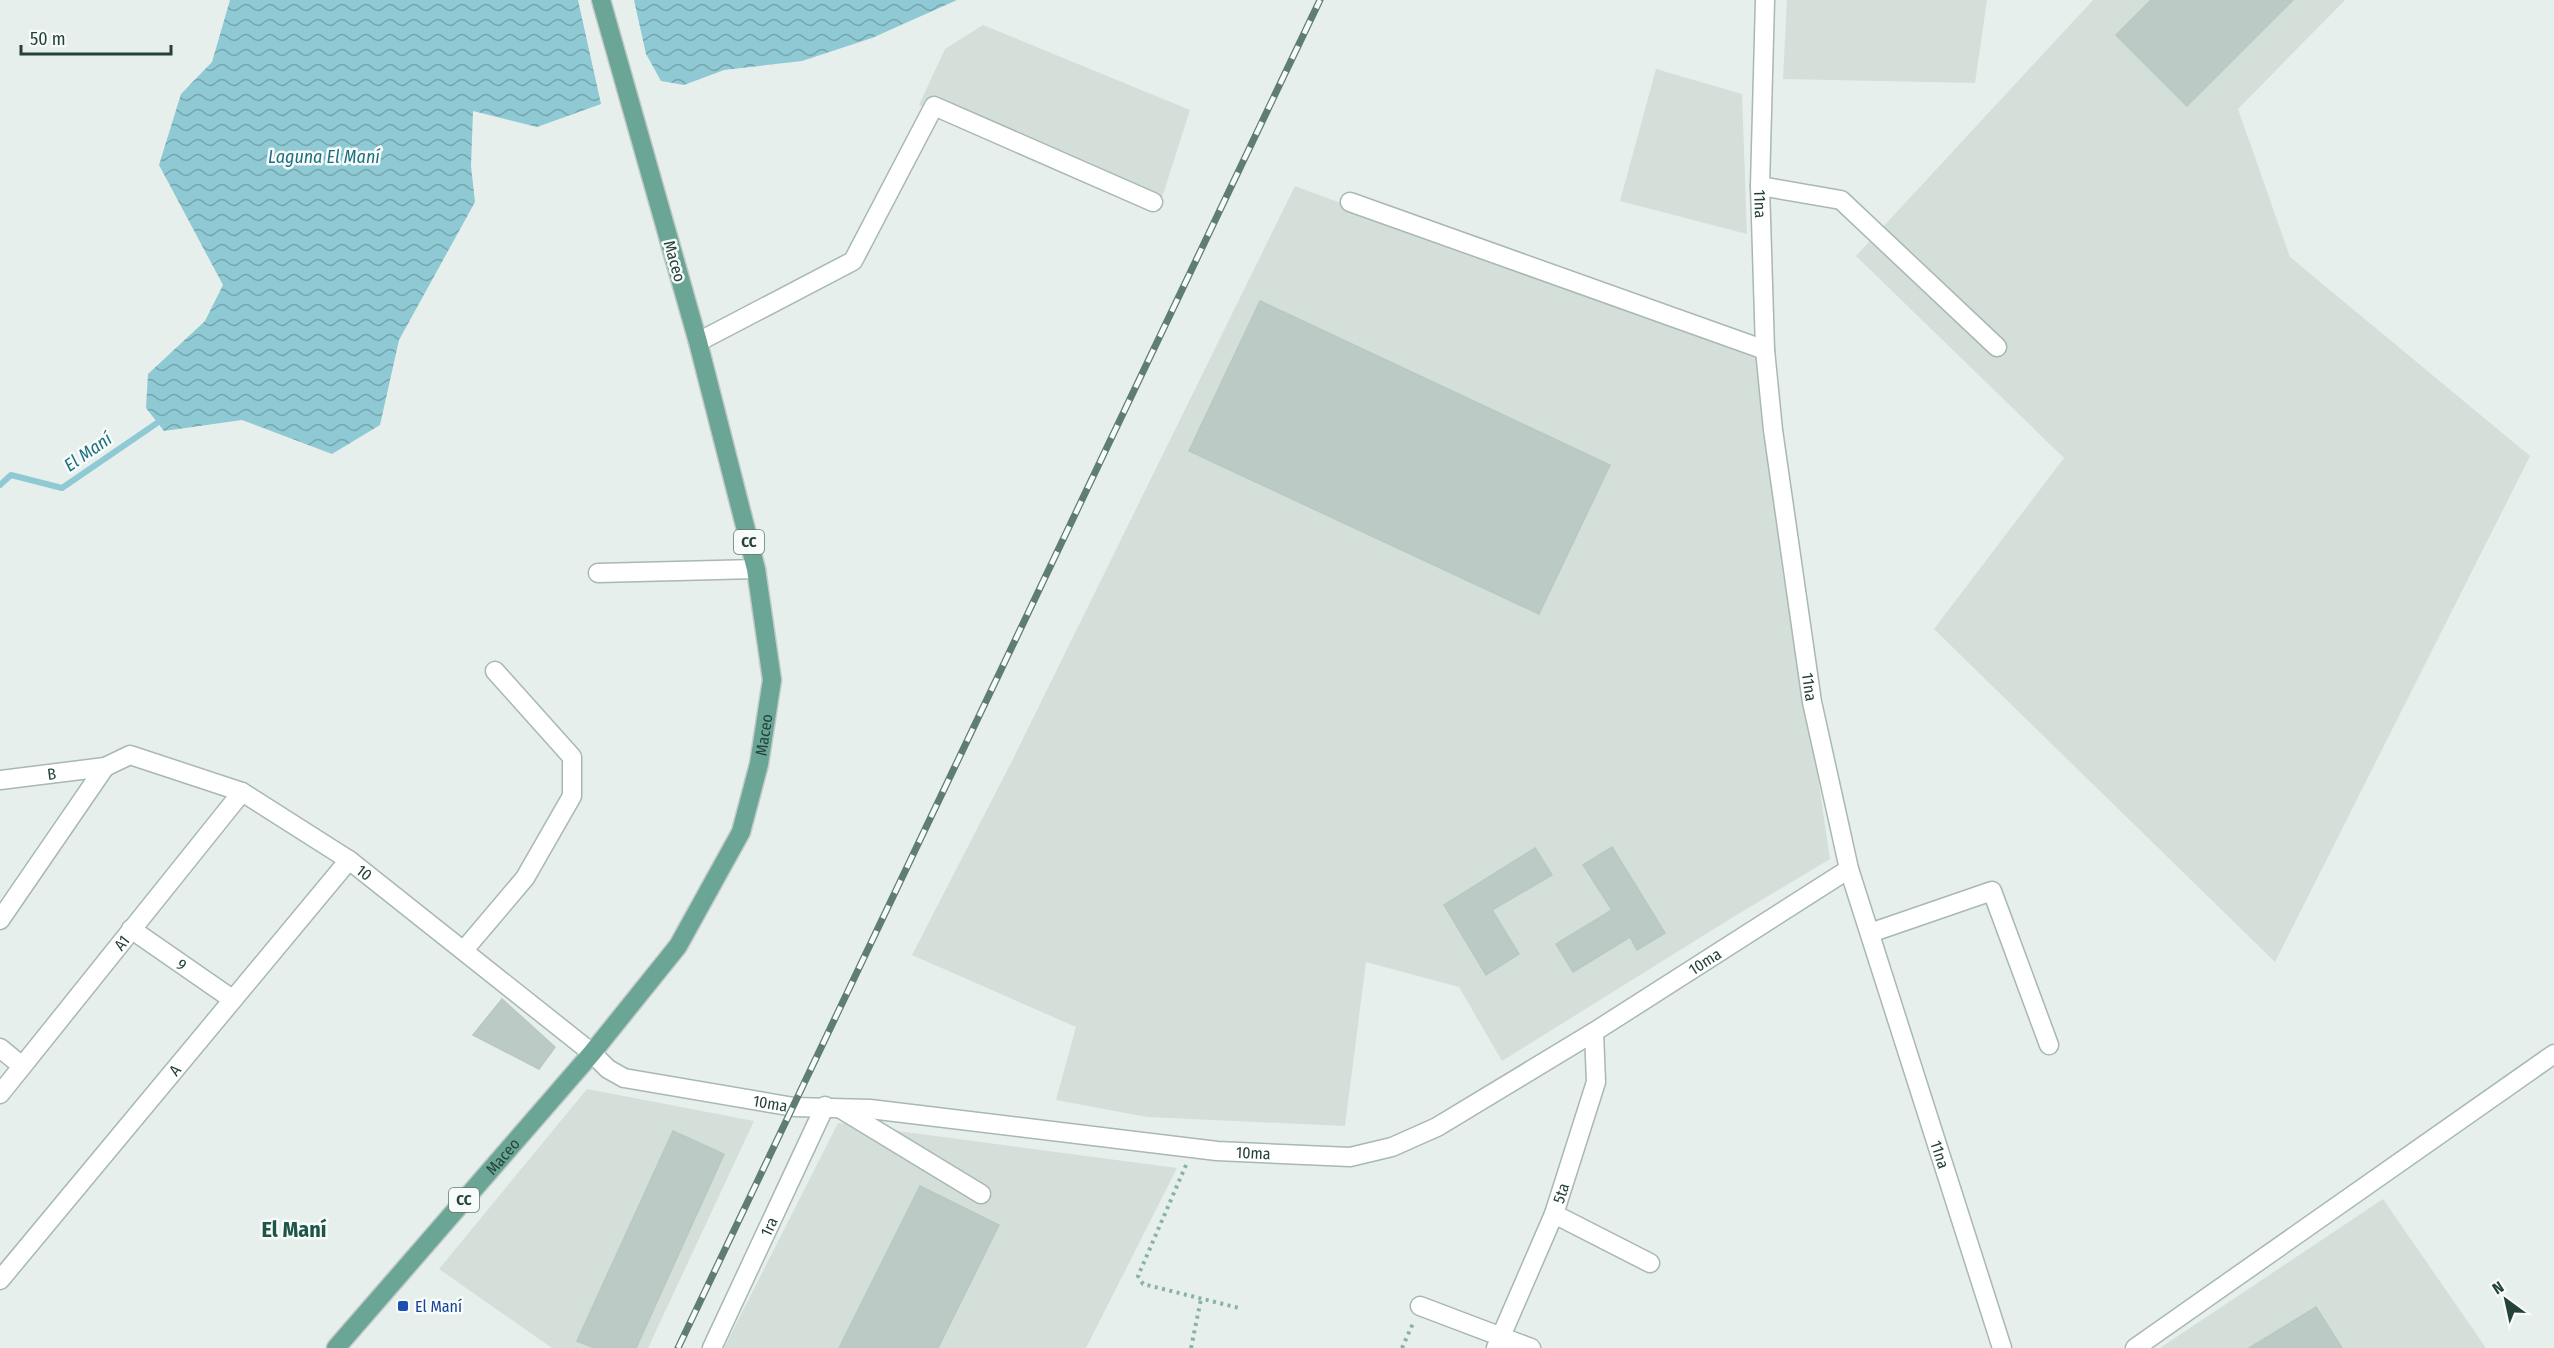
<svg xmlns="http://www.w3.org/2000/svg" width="2554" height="1348" font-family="'Fira Sans Condensed',sans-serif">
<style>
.built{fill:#d4dfda}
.water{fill:url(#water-waves)}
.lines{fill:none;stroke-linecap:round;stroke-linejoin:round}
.stream{stroke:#8ec9d4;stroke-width:6}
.building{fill:#bbcac4;stroke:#b8c9c2;stroke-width:1.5}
.minor-casing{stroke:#a8b8b2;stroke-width:21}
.major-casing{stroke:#c2cac8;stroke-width:21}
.path{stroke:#86b3a5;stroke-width:4;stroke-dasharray:3 4.5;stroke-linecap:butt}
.minor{stroke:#fff;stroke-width:18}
.major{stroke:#6aa596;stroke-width:18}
.rail-casing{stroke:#5f7d75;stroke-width:7}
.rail{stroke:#f7fbf9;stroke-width:4.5;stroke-dasharray:14;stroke-linecap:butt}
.transit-dot{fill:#1a4fb4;stroke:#f7fbf9;stroke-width:2}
.labels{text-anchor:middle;stroke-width:5;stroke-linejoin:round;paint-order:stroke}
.shield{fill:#f7fbf9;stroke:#637a73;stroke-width:1.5}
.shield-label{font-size:15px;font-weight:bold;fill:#24423a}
.street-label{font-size:16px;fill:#24423a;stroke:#f7fbf9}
.transit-label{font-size:16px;fill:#164399;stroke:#f7fbf9;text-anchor:start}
.water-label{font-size:18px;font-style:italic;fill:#1c6f80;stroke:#f7fbf9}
.district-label{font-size:22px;font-weight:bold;fill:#1f5548;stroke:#f7fbf9}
</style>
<defs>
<pattern id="water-waves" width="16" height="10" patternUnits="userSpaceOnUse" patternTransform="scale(1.5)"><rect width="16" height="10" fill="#8ec9d4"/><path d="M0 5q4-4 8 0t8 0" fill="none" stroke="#74a5ad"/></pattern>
</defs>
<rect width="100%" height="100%" fill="#e6efeb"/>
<g class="built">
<path d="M1787 0H1987L1975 83 1783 79Z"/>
<path d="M2093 0H2345L2238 109 2290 257 2530 456 2275 962 1934 629 2064 458 1856 256Z"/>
<path d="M983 25 1190 110 1158 210 919 105 945 49Z"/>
<path d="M1656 69 1742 94 1747 234 1620 201Z"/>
<path d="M1295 186 1756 358 1830 859 1730 919 1502 1061 1459 987 1366 962 1345 1126 1147 1117 1056 1100 1076 1027 912 955 1011 763Z"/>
<path d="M587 1089 754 1121 648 1348H552L439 1269Z"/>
<path d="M838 1123 1177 1168 1086 1348H724Z"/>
<path d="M2383 1199 2486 1348H2160Z"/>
</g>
<g class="water">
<path d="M230 0H578L601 104 537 127 473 111 471 166 475 202 399 340 380 425 332 454 242 420 164 431 146 408 148 374 205 321 223 285 159 165 181 94 212 62Z"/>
<path d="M634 0H957L872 38 802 61 724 70 684 85 661 81 646 54Z"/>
</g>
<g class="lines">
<path class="stream" d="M0 485 11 475 62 488 157 423"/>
</g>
<g class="building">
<path d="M2151 0H2293L2187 106 2116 35Z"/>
<path d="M1260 301 1610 465 1539 614 1189 451Z"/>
<path d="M1612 847 1665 933 1637 950 1630 937 1573 972 1556 944 1612 910 1583 865Z"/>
<path d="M1535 848 1552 875 1492 910 1519 954 1486 975 1444 905Z"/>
<path d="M502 999 555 1047 539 1069 473 1035Z"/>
<path d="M673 1131 724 1154 636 1348H594L577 1341Z"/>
<path d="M920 1186 999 1225 938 1348H839Z"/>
<path d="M2316 1307 2342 1348H2249Z"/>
</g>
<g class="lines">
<defs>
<g id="minor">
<path id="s1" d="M1765 0 1760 186 1765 350 1773 430 1812 702 1849 869 2002 1348"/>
<path d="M1760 186 1841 200 1997 347"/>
<path d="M1350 202 1765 350"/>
<path d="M698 342 853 261 934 106 1153 202"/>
<path d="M598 573 756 569"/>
<path id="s2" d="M0 780 105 767 130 755 242 792 349 860 592 1053 608 1069 624 1078 794 1107 870 1109 1217 1151 1350 1157 1392 1147 1437 1127 1594 1032 1849 869"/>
<path d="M0 920 105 767"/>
<path id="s3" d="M131 929 232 999"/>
<path d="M1870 933 1992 891 2049 1045"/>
<path d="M464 950 525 878 572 796V757L495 671"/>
<path d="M0 1048 22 1066"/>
<path id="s4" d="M0 1094 242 792"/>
<path d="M841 1109 981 1194"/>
<path d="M1554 1214 1650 1263"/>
<path id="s5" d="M0 1280 349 860"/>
<path d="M1420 1306 1531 1348"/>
<path id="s6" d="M712 1348 825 1106"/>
<path id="s7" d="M1496 1348 1554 1214 1596 1082 1594 1032"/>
<path d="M2135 1348 2554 1054"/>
</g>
<g id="major">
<path id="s8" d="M336 1348 592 1053 678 946 741 832 759 764 772 680 756 569 698 342 601 0"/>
</g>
</defs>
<use href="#minor" class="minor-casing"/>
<use href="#major" class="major-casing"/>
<g class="path">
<path d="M1186 1165 1138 1276 1143 1284 1239 1308"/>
<path d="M1191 1348 1201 1299"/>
<path d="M1402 1348 1414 1321"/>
</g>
<use href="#minor" class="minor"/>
<use href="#major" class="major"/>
<defs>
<path id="rail" d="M678 1348 1320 0"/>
</defs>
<use href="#rail" class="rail-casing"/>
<use href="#rail" class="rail"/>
</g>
<rect class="transit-dot" x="397" y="1300" width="12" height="12" rx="3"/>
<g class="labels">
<g class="shield">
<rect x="734" y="530" width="30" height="24" rx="4.5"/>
<rect x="449" y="1188" width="30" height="24" rx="4.5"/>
</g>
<g class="shield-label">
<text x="749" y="547">CC</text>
<text x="464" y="1205">CC</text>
</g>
<g class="street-label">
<text dy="6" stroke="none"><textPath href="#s1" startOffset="204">11na</textPath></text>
<text transform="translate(675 261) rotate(74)" y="6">Maceo</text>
<text dy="6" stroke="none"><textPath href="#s1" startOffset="690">11na</textPath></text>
<text dy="6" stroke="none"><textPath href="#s8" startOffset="758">Maceo</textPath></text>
<text dy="6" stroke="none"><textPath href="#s2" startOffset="52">B</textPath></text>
<text dy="6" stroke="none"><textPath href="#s2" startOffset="398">10</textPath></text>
<text dy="6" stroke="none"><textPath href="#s4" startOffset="194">A1</textPath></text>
<text dy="6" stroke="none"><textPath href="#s2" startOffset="1868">10ma</textPath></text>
<text dy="6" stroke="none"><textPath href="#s3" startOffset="62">9</textPath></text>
<text dy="6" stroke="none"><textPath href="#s5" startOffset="273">A</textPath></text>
<text dy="6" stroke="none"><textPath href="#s2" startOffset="878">10ma</textPath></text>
<text dy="6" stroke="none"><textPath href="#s2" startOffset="1364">10ma</textPath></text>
<text dy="6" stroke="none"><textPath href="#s1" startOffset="1176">11na</textPath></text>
<text dy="6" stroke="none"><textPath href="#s8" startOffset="254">Maceo</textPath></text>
<text dy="6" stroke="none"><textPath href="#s7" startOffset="168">5ta</textPath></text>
<text dy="6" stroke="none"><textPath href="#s6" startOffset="134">1ra</textPath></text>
</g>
<g class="transit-label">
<text x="415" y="1312">El Maní</text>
</g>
<g class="water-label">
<text x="324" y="163">Laguna El Maní</text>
<text transform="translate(88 452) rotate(-35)" y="6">El Maní</text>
</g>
<g class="district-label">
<text x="294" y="1237">El Maní</text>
</g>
</g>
<g transform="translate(2506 1300) rotate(327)" stroke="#f7fbf9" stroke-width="4.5" paint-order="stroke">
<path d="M0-4.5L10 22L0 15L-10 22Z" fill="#24423a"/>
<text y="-9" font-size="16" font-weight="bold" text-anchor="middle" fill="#24423a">N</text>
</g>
<path d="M21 45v9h150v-9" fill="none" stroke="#24423a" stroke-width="3"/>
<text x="30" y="45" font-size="18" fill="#24423a" stroke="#f7fbf9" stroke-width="4.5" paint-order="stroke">50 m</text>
</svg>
